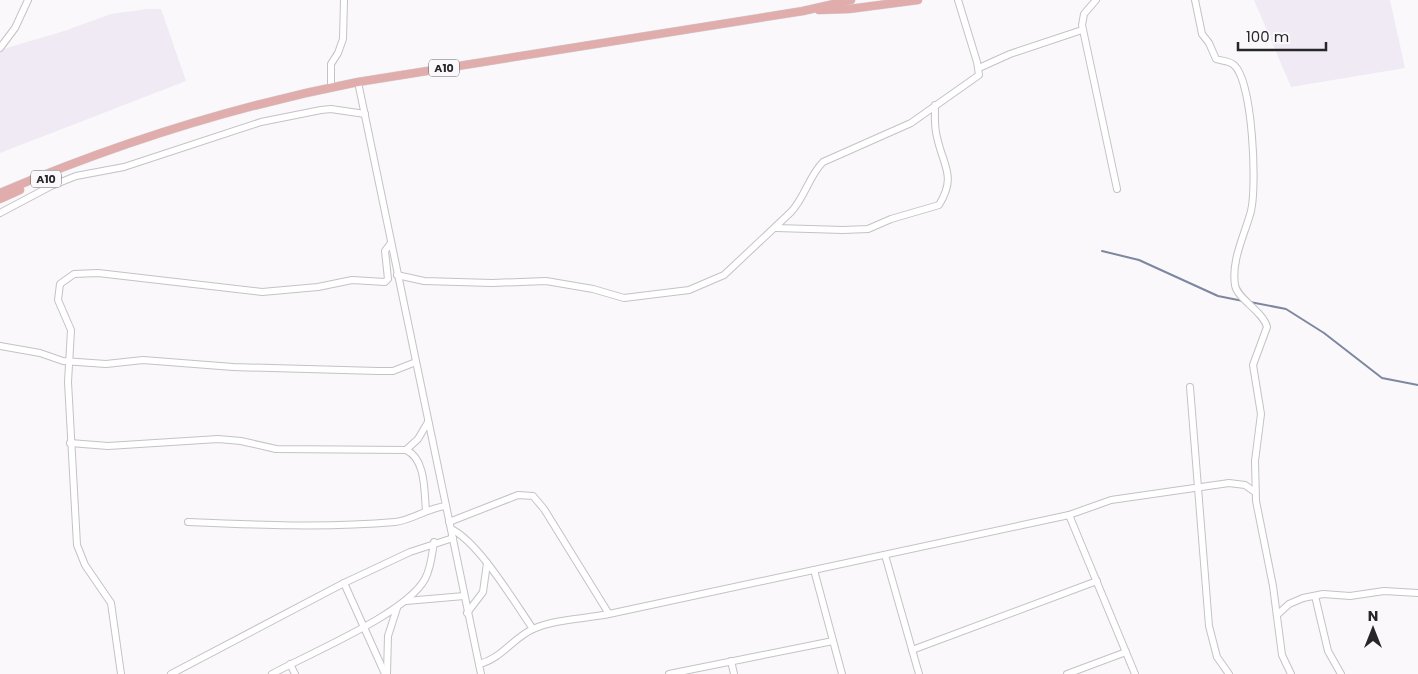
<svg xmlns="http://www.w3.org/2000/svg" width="1418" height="674" font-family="Poppins,sans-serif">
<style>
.built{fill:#f0eaf4}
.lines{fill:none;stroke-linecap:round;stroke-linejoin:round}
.stream{stroke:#7c88a0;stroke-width:2}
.minor-casing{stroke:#c4c2c5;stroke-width:8}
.major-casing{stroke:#d4d4d4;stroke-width:9}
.minor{stroke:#fff;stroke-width:6}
.major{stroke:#e0acac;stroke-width:8}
.labels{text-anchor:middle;stroke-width:4;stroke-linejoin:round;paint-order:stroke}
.shield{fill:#faf8fb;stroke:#666567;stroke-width:1}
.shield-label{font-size:11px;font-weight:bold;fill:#272628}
</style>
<rect width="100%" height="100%" fill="#faf8fb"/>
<g class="built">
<path d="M1254 0H1390L1405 68 1291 87Z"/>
<path d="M147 9H161L186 81 0 153V50L64 31 111 14Z"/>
</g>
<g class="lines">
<g class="stream">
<path d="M1102 251 1139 260 1218 296 1243 301"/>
<path d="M1250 302 1286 309 1324 333 1382 378 1418 385"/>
</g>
<defs>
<g id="minor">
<path d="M1096 0 1084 14 1082 25 1117 189"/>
<path d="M1195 0 1202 34 1209 43 1216 59C1222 61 1230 61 1234 65 1253 82 1257 186 1251 211 1245 234 1231 260 1235 285 1237 299 1263 311 1267 327L1253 365 1261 414 1255 461 1256 501 1273 586 1282 655 1291 674"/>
<path d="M0 48 15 28 28 0"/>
<path d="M979 68 1010 54 1082 30"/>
<path d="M358 82 481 674"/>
<path d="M331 87V64L338 53 343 39 344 0"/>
<path d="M0 213 51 186 76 176 124 167 261 122 321 110 331 109 365 114"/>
<path d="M776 228 843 230 868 229 891 219 939 205C957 176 943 166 937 137 934 127 935 115 935 105"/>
<path d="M397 275 424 281 492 283 546 281 593 289 624 298 689 290 724 275 791 212C805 197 809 176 823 162L911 123 979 75 977 62 958 0"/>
<path d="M0 346 40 353 63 361 106 364 143 360 233 367 378 371H393L416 362"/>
<path d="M1190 387 1209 626 1217 657 1229 674"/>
<path d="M70 443 108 446 218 439 241 441 276 449 406 450C426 459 424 491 426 510"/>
<path d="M406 450 418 439 428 422"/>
<path d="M1069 515 1135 674"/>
<path d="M188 522C255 525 328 528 395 522 413 520 427 508 446 506"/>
<path d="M449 522 518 495 533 496 544 509 609 614C584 619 556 619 533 629 513 638 501 659 479 664"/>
<path d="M451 529C478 541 515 603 533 629"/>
<path d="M885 555 919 674"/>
<path d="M814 570 842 674"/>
<path d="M344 583 385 674"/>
<path d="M1315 596 1328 651 1341 674"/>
<path d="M406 601 464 596"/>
<path d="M467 613 483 592 487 563"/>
<path d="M609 614 1069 515 1111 500 1229 483 1245 485 1255 492"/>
<path d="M1277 615 1289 604 1303 598 1323 594 1350 596 1384 591 1418 593"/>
<path d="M912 650 1097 581"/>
<path d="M731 661 734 674"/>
<path d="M290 664 295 674"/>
<path d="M121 674 111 603 85 565 77 545 68 382 71 330 58 300 60 284 74 274 98 273 262 292 318 287 352 280 385 282 388 279 385 251 390 244"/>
<path d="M171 674 344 583 410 552 453 538"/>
<path d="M272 674C310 653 406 614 425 579 431 568 432 555 434 542"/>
<path d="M387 674 388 636 397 608"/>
<path d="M669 674 833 641"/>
<path d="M1067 674 1126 652"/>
</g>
<g id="major">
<path d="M819 10 849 9 918 0"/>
<path d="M0 193C115 144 235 106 358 82L803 11 851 0"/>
<path d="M0 199 20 190"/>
</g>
</defs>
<use href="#minor" class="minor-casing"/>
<use href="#major" class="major-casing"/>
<use href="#minor" class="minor"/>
<use href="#major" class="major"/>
</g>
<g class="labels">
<g class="shield">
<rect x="429" y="59.5" width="30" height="17" rx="4"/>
<rect x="31" y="170.5" width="30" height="17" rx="4"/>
</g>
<g class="shield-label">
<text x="444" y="72">A10</text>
<text x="46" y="183">A10</text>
</g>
</g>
<g transform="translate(1373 629)" stroke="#faf8fb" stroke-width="4" paint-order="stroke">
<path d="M0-4L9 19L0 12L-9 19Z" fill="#272628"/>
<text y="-8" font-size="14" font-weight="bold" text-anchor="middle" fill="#272628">N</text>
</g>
<path d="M1238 42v8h88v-8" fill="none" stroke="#272628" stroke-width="2.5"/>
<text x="1246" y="42" font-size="15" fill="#272628" stroke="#faf8fb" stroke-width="4" paint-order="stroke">100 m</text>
</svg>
